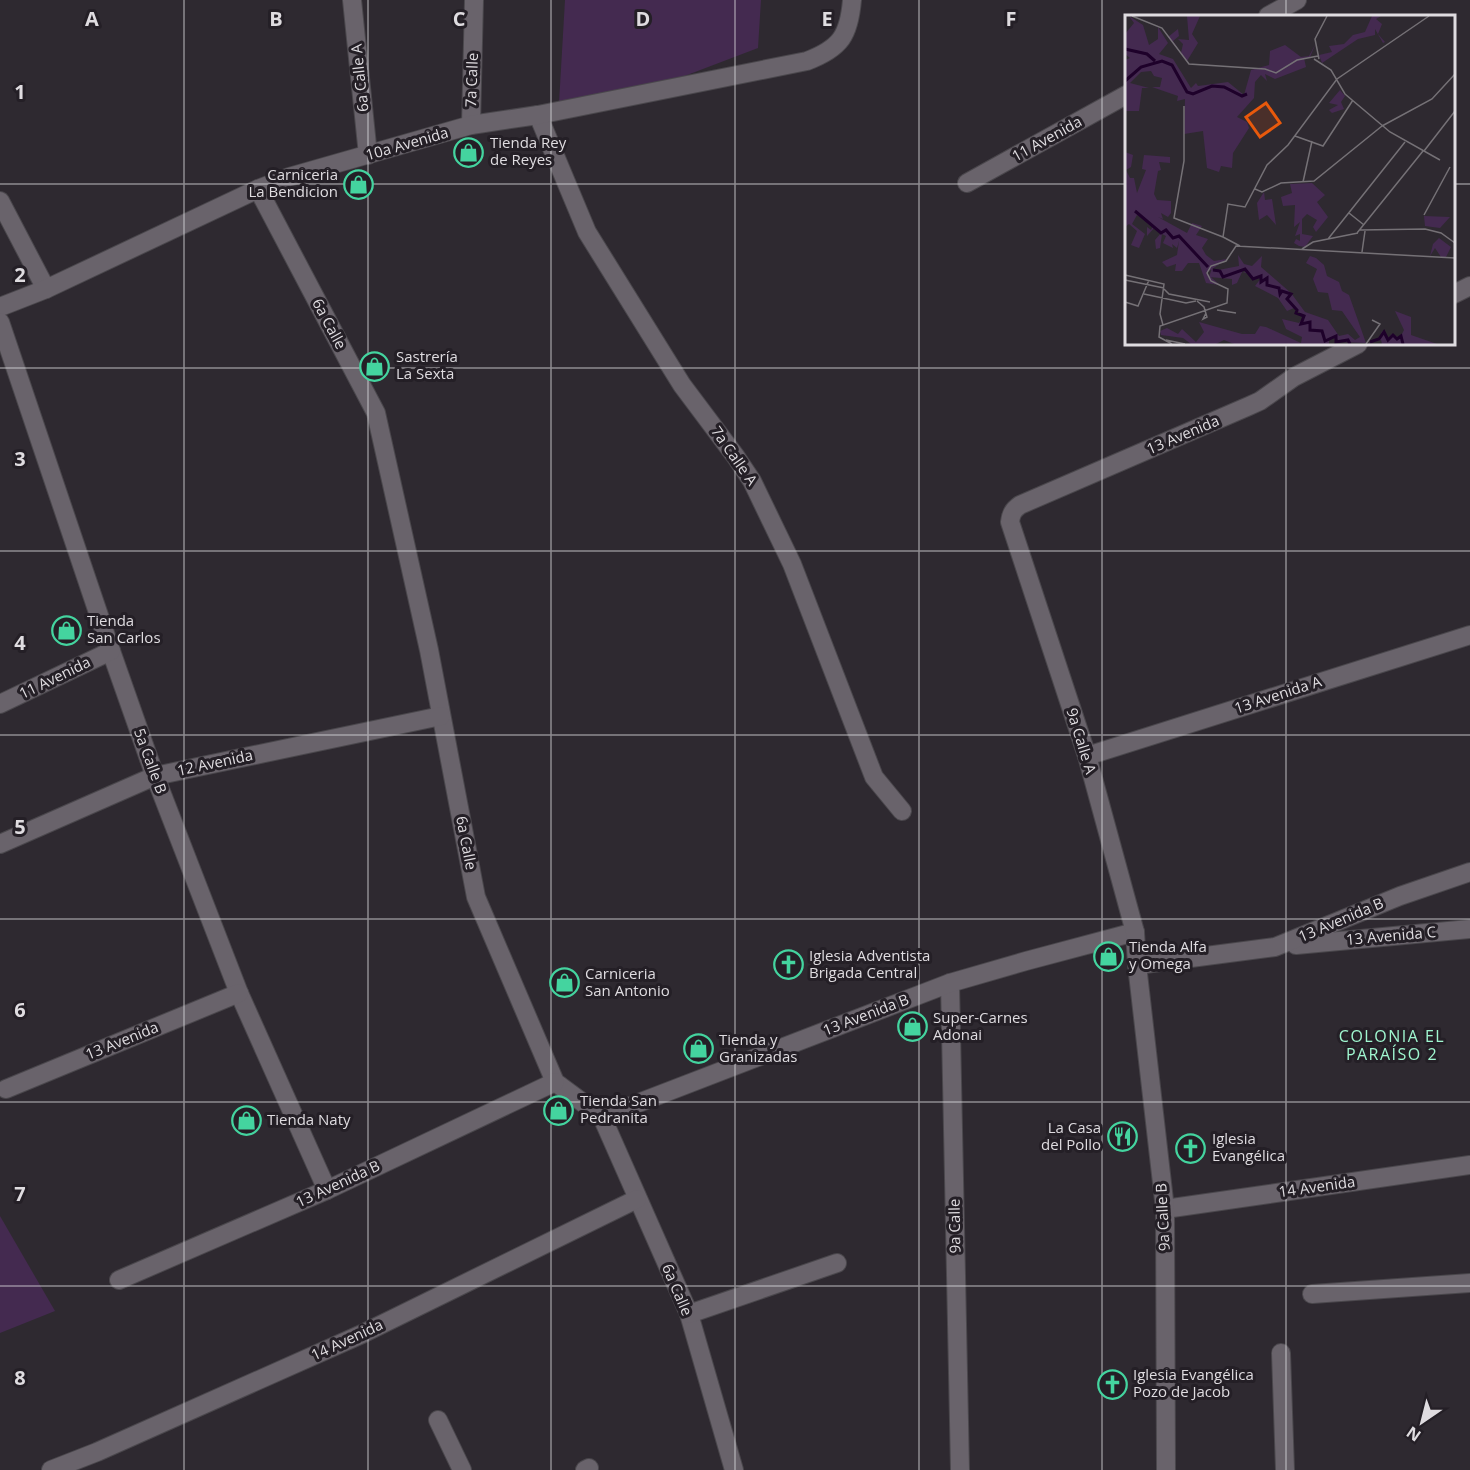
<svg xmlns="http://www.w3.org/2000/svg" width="1470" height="1470" font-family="'Open Sans',sans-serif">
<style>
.green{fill:#442a50}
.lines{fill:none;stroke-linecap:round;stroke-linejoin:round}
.street-casing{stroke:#4a474c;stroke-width:20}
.street{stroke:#69636b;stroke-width:18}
.grid{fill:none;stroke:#dfdce0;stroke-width:1.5;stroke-opacity:0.55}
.labels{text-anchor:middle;stroke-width:6;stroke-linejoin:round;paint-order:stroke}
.street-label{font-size:15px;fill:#dfdce0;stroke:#241f26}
.poi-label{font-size:15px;fill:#dfdce0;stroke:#241f26;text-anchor:start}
.neighbourhood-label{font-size:16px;letter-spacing:1.5px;fill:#a0f7d0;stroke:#241f26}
.inset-river{fill:none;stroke:#1e012a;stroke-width:3}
.inset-road{fill:none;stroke:#757176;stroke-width:1.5}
.view{fill:#e8590c;fill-opacity:0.15;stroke:#e8590c;stroke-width:3}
.inset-edge{fill:none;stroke:#dfdce0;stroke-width:3}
.grid-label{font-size:20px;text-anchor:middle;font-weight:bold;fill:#dfdce0;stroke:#241f26;stroke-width:6;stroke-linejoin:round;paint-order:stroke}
</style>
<rect width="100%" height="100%" fill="#2e2930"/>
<g class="green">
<path d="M565 0H761L758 48 674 80 559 103Z"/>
<path d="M0 1216 55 1311 0 1333Z"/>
</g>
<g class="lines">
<defs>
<g id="street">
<path d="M352 0 368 155"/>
<path d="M1268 16 1297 0"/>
<path d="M538 115 587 232 682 385 736 457 752 481 792 564 874 777 902 811"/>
<path d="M471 125 474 0"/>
<path d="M967 183 1126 95"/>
<path d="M258 189 376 413 429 650 476 897 555 1082 602 1117 689 1314 734 1470"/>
<path d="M0 201 46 289"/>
<path d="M1454 294 1470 286"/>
<path d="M0 307 46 289 258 189 289 177 471 125 538 115 807 61C841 48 849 35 852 0"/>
<path d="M0 322 111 651 155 776 239 993 327 1190"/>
<path d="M0 704 111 651"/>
<path d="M1087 756 1470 635"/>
<path d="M0 844 155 776 441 716"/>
<path d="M1296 945 1470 929"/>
<path d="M1137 965 1275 947 1400 896 1470 872"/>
<path d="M950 983 960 1470"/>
<path d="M6 1089 239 993"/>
<path d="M602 1117 950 983 1026 961 1135 932"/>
<path d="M1165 1209 1470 1165"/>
<path d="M119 1280 327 1190 555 1082"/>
<path d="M1312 1294 1470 1283"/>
<path d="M689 1314 837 1263"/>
<path d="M1281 1353 1285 1470"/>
<path d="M438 1420 462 1470"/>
<path d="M51 1470 97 1452 362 1334 637 1199"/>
<path d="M585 1470 589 1468"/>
<path d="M1166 1470 1165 1209 1137 965 1135 932 1087 756 1010 522C1011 514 1013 510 1020 505L1249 406 1260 401 1294 377 1358 344"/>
</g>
</defs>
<use href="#street" class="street-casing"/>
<use href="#street" class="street"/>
</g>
<path class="grid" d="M184 0V1470M368 0V1470M551 0V1470M735 0V1470M919 0V1470M1102 0V1470M1286 0V16M0 184H1126M1454 184H1470M1286 344V1470M0 368H1470M0 551H1470M0 735H1470M0 919H1470M0 1102H1470M0 1286H1470"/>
<defs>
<symbol id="shop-ring" viewBox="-11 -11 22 22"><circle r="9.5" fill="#241f26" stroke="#44d49f" stroke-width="1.5"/><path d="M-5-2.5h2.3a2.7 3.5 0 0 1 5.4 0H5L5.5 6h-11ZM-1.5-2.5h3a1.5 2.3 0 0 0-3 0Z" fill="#44d49f"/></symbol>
<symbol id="church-ring" viewBox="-11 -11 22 22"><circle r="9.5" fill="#241f26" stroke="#44d49f" stroke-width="1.5"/><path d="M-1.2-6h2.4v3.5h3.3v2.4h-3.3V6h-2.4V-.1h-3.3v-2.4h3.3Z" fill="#44d49f"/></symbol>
<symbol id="restaurant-ring" viewBox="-11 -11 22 22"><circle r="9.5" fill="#241f26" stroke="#44d49f" stroke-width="1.5"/><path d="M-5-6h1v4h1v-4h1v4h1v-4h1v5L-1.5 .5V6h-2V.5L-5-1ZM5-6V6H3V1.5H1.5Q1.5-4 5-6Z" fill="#44d49f"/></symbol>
</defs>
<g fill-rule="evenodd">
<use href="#shop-ring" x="452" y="136" width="33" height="33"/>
<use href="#shop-ring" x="342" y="168" width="33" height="33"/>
<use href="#shop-ring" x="358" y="350" width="33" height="33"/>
<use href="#shop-ring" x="50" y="614" width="33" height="33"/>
<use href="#shop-ring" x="1092" y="940" width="33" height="33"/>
<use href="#church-ring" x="772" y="948" width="33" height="33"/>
<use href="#shop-ring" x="548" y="966" width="33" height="33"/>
<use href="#shop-ring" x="896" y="1010" width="33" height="33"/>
<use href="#shop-ring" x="682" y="1032" width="33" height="33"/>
<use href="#shop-ring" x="542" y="1094" width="33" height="33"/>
<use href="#shop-ring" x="230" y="1104" width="33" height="33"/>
<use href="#restaurant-ring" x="1106" y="1120" width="33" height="33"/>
<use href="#church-ring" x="1174" y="1132" width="33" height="33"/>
<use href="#church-ring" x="1096" y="1368" width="33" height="33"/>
</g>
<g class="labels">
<g class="street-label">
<text transform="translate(360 78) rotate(-96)" y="5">6a Calle A</text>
<text transform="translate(472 80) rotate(-88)" y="5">7a Calle</text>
<text transform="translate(1047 139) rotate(-29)" y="5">11 Avenida</text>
<text transform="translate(407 144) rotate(-16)" y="5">10a Avenida</text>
<text transform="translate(329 324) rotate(62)" y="5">6a Calle</text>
<text transform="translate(1183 435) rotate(-23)" y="5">13 Avenida</text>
<text transform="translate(734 456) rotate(55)" y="5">7a Calle A</text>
<text transform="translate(55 678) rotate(-26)" y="5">11 Avenida</text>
<text transform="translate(1278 695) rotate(-18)" y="5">13 Avenida A</text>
<text transform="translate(1081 741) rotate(73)" y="5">9a Calle A</text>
<text transform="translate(150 761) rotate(70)" y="5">5a Calle B</text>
<text transform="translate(215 763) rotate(-12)" y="5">12 Avenida</text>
<text transform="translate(466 843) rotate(79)" y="5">6a Calle</text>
<text transform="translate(1341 920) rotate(-23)" y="5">13 Avenida B</text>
<text transform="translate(1391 936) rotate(-5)" y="5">13 Avenida C</text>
<text transform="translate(866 1015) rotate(-21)" y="5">13 Avenida B</text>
<text transform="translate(122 1041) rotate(-22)" y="5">13 Avenida</text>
<text transform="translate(338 1184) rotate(-25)" y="5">13 Avenida B</text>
<text transform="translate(1317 1187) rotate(-8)" y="5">14 Avenida</text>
<text transform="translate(1163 1217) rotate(-93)" y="5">9a Calle B</text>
<text transform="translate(955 1226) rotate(-91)" y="5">9a Calle</text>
<text transform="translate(677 1290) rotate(67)" y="5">6a Calle</text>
<text transform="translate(347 1340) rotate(-25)" y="5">14 Avenida</text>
</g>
<g class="poi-label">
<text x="490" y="148">Tienda Rey<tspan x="490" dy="17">de Reyes</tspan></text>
<text x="338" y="180" text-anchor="end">Carniceria<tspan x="338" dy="17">La Bendicion</tspan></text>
<text x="396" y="362">Sastrería<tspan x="396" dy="17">La Sexta</tspan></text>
<text x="87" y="626">Tienda<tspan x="87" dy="17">San Carlos</tspan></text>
<text x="1129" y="952">Tienda Alfa<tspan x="1129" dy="17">y Omega</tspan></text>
<text x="809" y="961">Iglesia Adventista<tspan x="809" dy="17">Brigada Central</tspan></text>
<text x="585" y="979">Carniceria<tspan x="585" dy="17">San Antonio</tspan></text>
<text x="933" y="1023">Super-Carnes<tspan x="933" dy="17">Adonai</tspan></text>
<text x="719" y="1045">Tienda y<tspan x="719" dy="17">Granizadas</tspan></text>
<text x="580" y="1106">Tienda San<tspan x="580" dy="17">Pedranita</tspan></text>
<text x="267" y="1125">Tienda Naty</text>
<text x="1101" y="1133" text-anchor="end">La Casa<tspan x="1101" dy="17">del Pollo</tspan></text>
<text x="1212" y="1144">Iglesia<tspan x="1212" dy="17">Evangélica</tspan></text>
<text x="1133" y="1380">Iglesia Evangélica<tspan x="1133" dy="17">Pozo de Jacob</tspan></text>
</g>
<g class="neighbourhood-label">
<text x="1392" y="1042">COLONIA EL<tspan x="1392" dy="18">PARAÍSO 2</tspan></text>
</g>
</g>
<g transform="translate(1125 15)">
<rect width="330" height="330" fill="#2e2930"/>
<path d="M4 1 18 10 24 30 33 24V12L43 28 34 39 48 44 66 73 71 68 73 71 103 67 119 80 126 55 144 50 145 36 160 30 176 42 184 41 190 30 185 42 179 43 181 52 150 64 140 59 142 66 136 60 130 67 129 83 112 102 122 107 124 113 108 138 107 153 96 151 94 157 82 153 78 116 59 119 60 84 52 86 53 81 27 72H35L37 63 29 61 26 56 16 57 5 68 24 73H17L14 96H0V45L5 43 0 39V19L9 8ZM62 1H75L67 19 73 28 62 46 43 22 53 14 54 21 48 26 56 38 58 29 53 24 64 25ZM247 1H256L251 4 257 9 253 19 260 27 258 28 250 14V20L233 24 197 48 194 40 207 37 204 31 219 29 228 20 240 17ZM215 75 220 81 216 87 219 94 207 98 204 95 213 90 204 88ZM0 137 8 140 6 152 1 155 5 163H9L12 178 21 155 17 154 19 140 45 142V148L34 147 36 155 33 156 29 179 32 185 46 186V198L43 202 36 198 38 204 33 202 62 218 67 208 77 211 71 220 83 224 77 233 81 240 89 246 102 244 81 258 95 270 81 268 74 248H63L57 256H50L51 249 42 252 37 247 52 240 54 226 52 233 47 229 48 233 38 228 41 221 37 219 35 233 31 234 30 225 36 218 29 213 22 221V212L26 215 28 211 12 200 7 209 20 219 14 233 6 230 12 216 4 209 0 212ZM187 168 200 180 192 187 203 202 191 217 188 212 192 205 182 199 177 204V219L188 221 180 232 174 231 169 228 171 224 175 226V219L170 221 175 207 169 212 170 190 158 191 156 182 167 178 165 169ZM139 177 140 185 147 184 151 210 142 200 134 205 132 188ZM299 201 325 202 315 213 300 211ZM314 223 326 232 321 242H316L310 233 305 241 308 229ZM113 240 119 249 127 251 137 241 136 252 166 278 180 297 203 305 214 321 223 319 230 325 235 322 217 296 207 295 203 278 193 277 188 264 192 254 181 248 185 241 191 243 199 250 202 261 214 267 217 276 224 280 241 328 214 327 211 321 204 323V329H109L99 325 91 329H66L58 323 36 320 35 316 42 313 53 319 57 314 71 327 79 317 74 307 117 319H130L135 311 141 312 176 328 177 322 161 314 157 304 174 308 179 301 169 293 162 296 153 283 130 271 137 262 128 265 125 258H117L122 257 118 255 112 268 107 270V264L84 262 87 253 88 256 114 251ZM270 296 286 302V320L312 329H257L256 325 242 329 255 323 257 316 263 323 267 319 275 323 279 315Z" fill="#442a50"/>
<path class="inset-river" d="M0 34 22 39 30 46M0 66 16 52 37 46 47 50 62 77 68 79 87 71 99 72 117 81 122 79M10 196 36 218 41 215 48 223 54 221 83 252M88 255 95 256 98 262 120 254 128 264 136 261V267L142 263V270L154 273 155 279 157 276 166 279 162 284 172 295 171 298 179 301 176 309 185 307V315L197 316 200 326 211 321V327L223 325 225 329M245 327 254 324 259 317 263 325 268 320 272 324 276 321 278 329"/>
<path class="inset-road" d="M7 1 37 13 64 49 140 54 151 58 172 45 193 41M189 44 206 55 220 79 265 117 315 145M194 44 190 24 202 1M59 91V146L49 203 98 222M257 111 307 84 330 59M170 121 198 131 228 85M299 136 330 96M178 167 187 126M130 174 137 177 156 168 189 166 257 111M224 198 239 210M299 200 325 152M235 215 300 214 316 218 330 228M232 218 298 136M203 224 280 127M115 231 98 222 103 189 120 192 142 150 163 130 212 64 304 1M177 234 188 227 233 218M237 237 240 216M0 260 39 269 35 299 38 310M0 265 39 273M39 274 44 279 85 287M19 279 61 288 71 286M72 286 79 292 82 302 78 304 81 298M0 287 13 291 24 265M92 295 111 298M41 325 60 329M47 329 34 322 35 311 102 288 103 274 86 266 82 258 86 251 101 246 111 231 330 243M241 329 255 309 247 305"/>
<path class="view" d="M141 88 155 108 135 122 121 102Z"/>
<rect width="330" height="330" class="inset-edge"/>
</g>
<g class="grid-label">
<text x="92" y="26">A</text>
<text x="276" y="26">B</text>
<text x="459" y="26">C</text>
<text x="643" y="26">D</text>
<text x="827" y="26">E</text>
<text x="1011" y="26">F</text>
<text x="20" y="99">1</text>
<text x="20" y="282">2</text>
<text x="20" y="466">3</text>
<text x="20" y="650">4</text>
<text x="20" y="834">5</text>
<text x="20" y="1017">6</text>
<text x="20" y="1201">7</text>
<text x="20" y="1385">8</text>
</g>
<g transform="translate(1422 1422) rotate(215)" stroke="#241f26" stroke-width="4.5" paint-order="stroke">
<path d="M0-4.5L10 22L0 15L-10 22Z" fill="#dfdce0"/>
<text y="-9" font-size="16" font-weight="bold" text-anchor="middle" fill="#dfdce0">N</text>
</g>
</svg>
